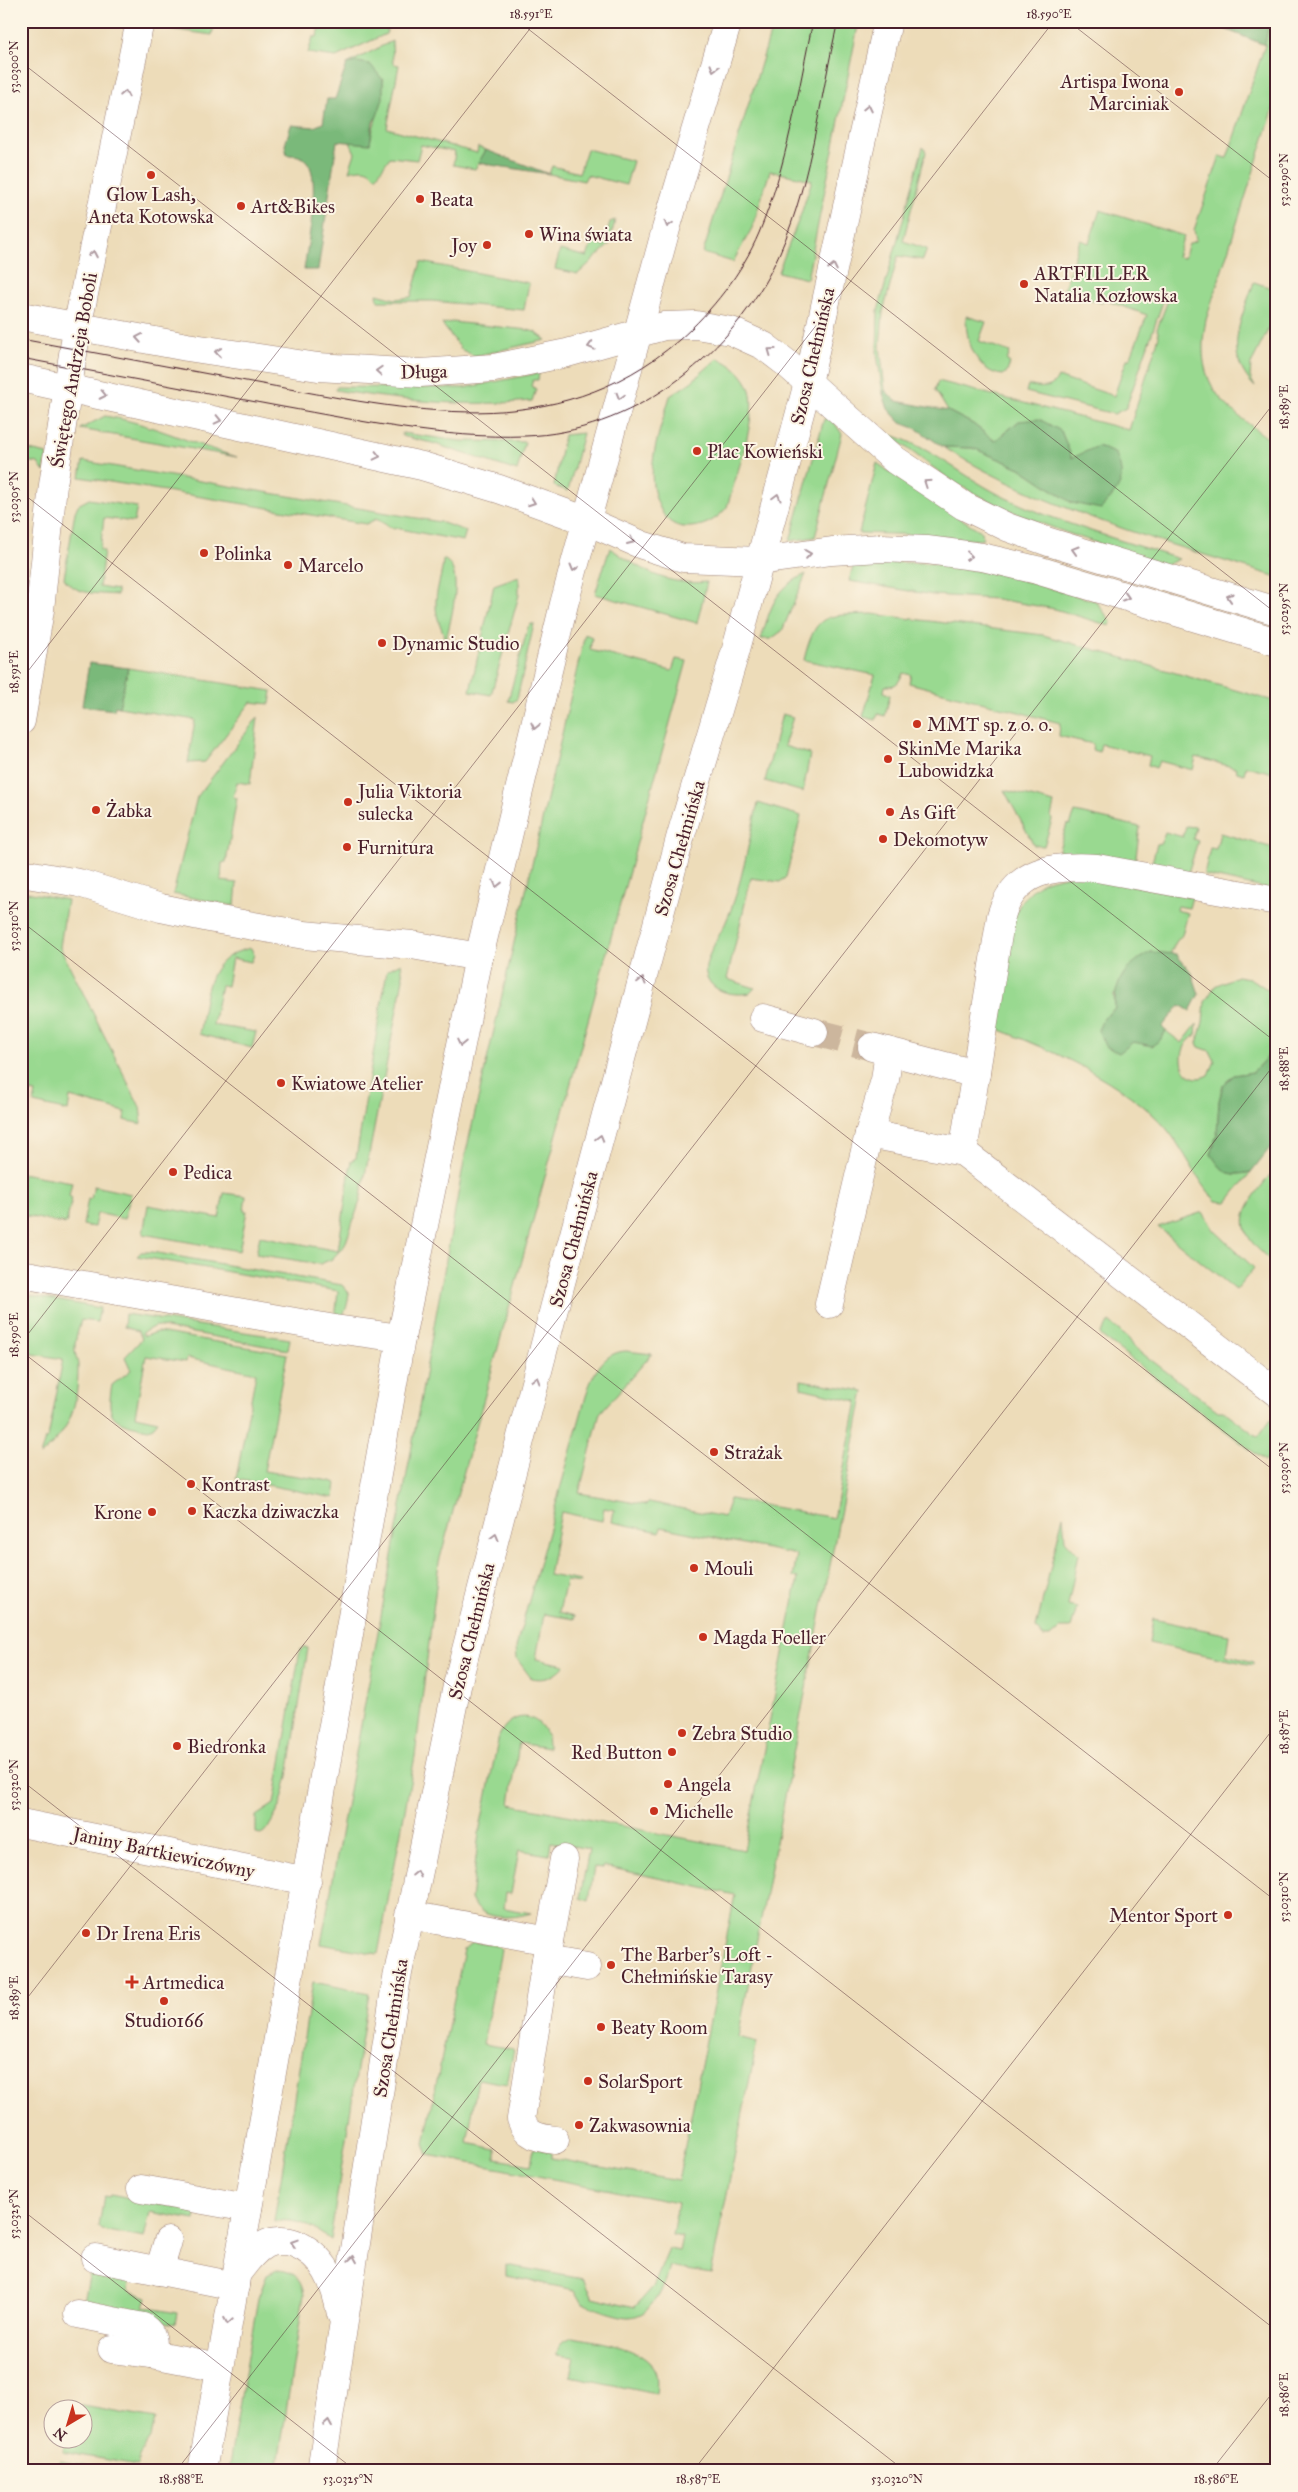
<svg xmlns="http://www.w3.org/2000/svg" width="1298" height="2492" font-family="'IM FELL Great Primer',serif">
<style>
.green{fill:#99d990;stroke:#727c5e}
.forest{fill:#7ab97a;stroke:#626c52}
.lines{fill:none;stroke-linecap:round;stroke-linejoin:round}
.minor-tunnel{stroke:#ccb69d;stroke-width:28;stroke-dasharray:28 14;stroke-linecap:butt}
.minor-casing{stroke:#9c7e72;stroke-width:29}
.major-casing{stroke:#9c7e72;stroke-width:29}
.minor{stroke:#fff;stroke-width:28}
.major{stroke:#fff;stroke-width:28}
.tram{stroke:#4a1f2b;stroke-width:1}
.oneway{stroke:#ae9aa0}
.ticks{fill:none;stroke:#4a1f2b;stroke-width:1;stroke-opacity:0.45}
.poi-dot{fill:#c8321e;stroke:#fcf5e5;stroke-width:2}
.labels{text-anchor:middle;stroke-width:4;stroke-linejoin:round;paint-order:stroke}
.poi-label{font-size:19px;fill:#4a1f2b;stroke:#fcf5e5;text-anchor:start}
.street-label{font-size:19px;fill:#4a1f2b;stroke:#fcf5e5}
.neatline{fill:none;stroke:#4a1f2b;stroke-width:2}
.ticks-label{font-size:12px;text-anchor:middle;fill:#4a1f2b}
</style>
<rect width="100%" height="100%" fill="#fcf5e5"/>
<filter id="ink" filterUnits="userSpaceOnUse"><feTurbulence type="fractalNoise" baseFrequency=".02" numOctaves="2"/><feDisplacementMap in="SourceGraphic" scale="10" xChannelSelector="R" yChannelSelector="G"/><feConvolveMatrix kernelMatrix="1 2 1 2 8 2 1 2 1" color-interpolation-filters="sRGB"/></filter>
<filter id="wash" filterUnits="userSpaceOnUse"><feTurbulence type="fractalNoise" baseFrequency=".0096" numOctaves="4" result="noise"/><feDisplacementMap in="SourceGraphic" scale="20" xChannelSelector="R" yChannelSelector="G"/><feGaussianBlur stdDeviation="1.12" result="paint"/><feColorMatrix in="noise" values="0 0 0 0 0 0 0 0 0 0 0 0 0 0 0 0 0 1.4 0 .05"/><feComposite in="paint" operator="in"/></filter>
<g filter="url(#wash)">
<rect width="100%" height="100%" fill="#eddcb9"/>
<g class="green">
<path d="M160 21H215L212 35 163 28Z"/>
<path d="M320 21H390L386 34 336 57 308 53 313 37H317Z"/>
<path d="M774 21H859L807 279 778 272 801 214 812 180 770 171 752 228 733 262 703 253Z"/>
<path d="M1205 21H1277V98L1206 320C1192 390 1228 408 1277 445V551L1272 556 1277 560V577C1160 541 1048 511 943 447L973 448 1020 468 1072 503V458L1061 431 1019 421 995 441 973 424 948 411 935 390 938 381 1129 430 1159 336 1157 329 1170 295 1166 293 1126 408 1114 414 1026 392 1028 385C1042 389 1053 389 1058 377L1114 396 1127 359H1130L1147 315 1105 300 1102 303 1076 295 1074 298 1062 295 1080 240 1089 243 1100 210 1184 236 1177 257 1184 258 1189 244 1196 240 1194 230 1220 156 1227 158 1265 45Z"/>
<path d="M392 41 393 64 399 65 387 128 477 153 478 147 486 150 475 169 453 165 455 152 421 145 417 160 390 157 376 177C367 167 362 168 349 171L355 153 350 142 370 143C374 119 383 105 383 80L368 64H347Z"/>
<path d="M923 147 926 152 903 241 927 249 923 260 898 256 883 312 880 347 885 390 883 394 877 354 878 311Z"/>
<path d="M587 149 633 161 626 185 587 175 584 181 549 174 552 166 579 173Z"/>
<path d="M615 220 609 245 578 274 555 269 560 250 587 257 592 243 604 246 610 222Z"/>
<path d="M421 262 529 283 524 310 432 301H378L377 294 395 299 411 297Z"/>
<path d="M1254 282 1277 290V300L1267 332 1251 364 1250 377 1255 387C1222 353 1241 321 1254 282Z"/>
<path d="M966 316 986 322 979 341 1010 352 1007 361 1010 363 1007 372 1003 375C976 373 965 339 966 316Z"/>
<path d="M452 322 528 330 535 332 546 340 475 356 462 350 442 324Z"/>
<path d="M718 358C732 364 745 375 750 390 758 417 735 479 727 507 716 521 702 528 684 527 673 526 665 519 661 510 641 474 660 432 670 396L691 382Z"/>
<path d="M539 373 538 380H533L531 386 536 389 532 401C465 407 402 401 335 390L337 387 464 388Z"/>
<path d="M105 416C148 422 194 445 237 457L80 429Z"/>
<path d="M827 418 834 422 842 434 815 537 790 541 824 419Z"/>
<path d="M402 433 460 441 525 442 517 471 432 443 402 436Z"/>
<path d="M583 433 568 491 554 486 564 435Z"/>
<path d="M888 434C930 446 966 479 1006 498 1061 524 1121 540 1179 559L1166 565C1099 544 1032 524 970 491 940 475 915 453 888 434Z"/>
<path d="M21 448 47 454 44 472 38 463 21 460Z"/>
<path d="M83 461 440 522 466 531 463 541 390 527 376 519 366 524 80 477Z"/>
<path d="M877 463 929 499 981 531 983 539 978 540 927 535 859 533Z"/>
<path d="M89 499 137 507 134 522 104 518 100 550 104 551 99 587 117 590V595C98 593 76 596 64 578L75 512 78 505Z"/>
<path d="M610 548C642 570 665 586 707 582L697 623 595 594Z"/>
<path d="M443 559C466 568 450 622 446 640 442 629 436 618 436 606 435 591 443 574 443 559Z"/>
<path d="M854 562 930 563 999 574 1096 601 1111 622 1110 626 1055 609 996 599 933 595 849 581Z"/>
<path d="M806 574 782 631 771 639H761C771 607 774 589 806 574Z"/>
<path d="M519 576V595L491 695 470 691 494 585Z"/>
<path d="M872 614 1043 635 1277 702V774L1246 766 1244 774 1237 772 1236 768 1196 757 1193 770 1159 761 1156 768 1148 765 1150 756 1101 744 1099 752 1092 750 1093 744 1059 736 1060 723 909 683 911 675 903 673C898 684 897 686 885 686L884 692 890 695 885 716 878 714 876 720 863 717 875 675 804 660C816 610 827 616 872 614Z"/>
<path d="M531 624H534L517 699 513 702 508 701 528 627Z"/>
<path d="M585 634 592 637 590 650 672 671 676 659 687 661 439 1562 415 1756 378 1954 321 1944 465 1156Z"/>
<path d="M128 668 272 691 270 704 251 702 205 762 188 763 195 720 119 707Z"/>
<path d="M782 714 793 717 784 746 810 754 803 792 765 781Z"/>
<path d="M258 717 250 784 237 782 233 797 237 798 226 862 222 863 221 881 237 883 235 906 173 894 197 797Z"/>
<path d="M1004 790 1054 803 1051 817 1052 820 1044 846 1034 845Z"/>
<path d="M758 803 801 816 786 877 780 882 751 878 727 979 755 988 750 993C734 996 711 993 706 974 703 962 719 936 725 924 742 887 748 843 758 803Z"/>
<path d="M1075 812 1140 827 1135 863 1061 856 1059 849 1067 824 1070 825Z"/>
<path d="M1186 826 1196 827 1193 839 1198 841 1188 873 1151 866 1157 844 1161 843 1165 832 1183 837Z"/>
<path d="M1220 833 1277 849V891L1204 875 1210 848 1216 849Z"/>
<path d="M1074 874 1192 897 1189 908 1177 906 1176 910 1188 913 1182 935 1176 942 1170 954 1151 952 1114 995 1115 1008 1103 1019 1133 1042 1160 1040 1166 1031 1182 1043 1197 1024 1196 1035C1171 1049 1182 1089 1209 1075L1215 1061 1210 1051 1199 1047 1197 1043 1203 1022 1205 1002 1215 986 1237 976 1249 978 1277 995V1046L1253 1072 1234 1075 1223 1085 1219 1101 1217 1134 1211 1154C1224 1173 1228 1177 1251 1172L1227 1202 1216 1201C1196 1179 1185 1151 1166 1128 1127 1083 1050 1049 995 1028 1001 983 998 911 1040 884 1049 878 1064 877 1074 874Z"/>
<path d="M21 891 67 900 60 947 140 1107 142 1124 124 1120 125 1112 70 1097 68 1111 34 1103 36 1093 21 1090Z"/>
<path d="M251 948 254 955 251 962 232 958 227 986 221 985 213 1025 256 1032 252 1048 199 1034C207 995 204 957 251 948Z"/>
<path d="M401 963 403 979 360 1201 345 1245 332 1259 320 1264 256 1254 260 1236 338 1251 351 1161 356 1158 387 970Z"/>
<path d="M1277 1166V1265C1224 1226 1244 1209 1277 1166Z"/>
<path d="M21 1173 72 1182 69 1196 72 1198 66 1224 21 1215Z"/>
<path d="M94 1186 131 1194 124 1219 97 1213 94 1227 83 1225 88 1199H91Z"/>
<path d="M224 1193 246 1196 244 1211H247L239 1251 143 1234 148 1205 219 1218Z"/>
<path d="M1203 1212 1214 1230 1254 1268 1236 1290 1158 1227Z"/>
<path d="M141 1252H152L342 1285 349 1293C347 1305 347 1316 335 1320L338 1291 137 1256Z"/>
<path d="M21 1294 100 1308 97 1322 81 1320C79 1329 75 1338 75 1347 74 1353 78 1360 78 1366 78 1407 71 1429 40 1456L45 1439 48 1438 63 1359 21 1352Z"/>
<path d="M125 1314 290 1339 288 1350 155 1326 142 1333 144 1336 158 1332 287 1354 264 1471 331 1481 336 1483 334 1498 236 1479 256 1373 187 1358 186 1362 146 1356 135 1416 158 1421 153 1427 148 1429C115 1422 105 1421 112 1385L131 1370 125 1357 142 1339 138 1331 124 1327Z"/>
<path d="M1109 1322 1129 1339 1134 1347 1218 1411H1224L1258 1437 1271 1419 1277 1424V1446L1265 1461 1100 1335Z"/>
<path d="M626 1351 652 1354 600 1413 579 1493 647 1505 649 1502 724 1517 730 1499 834 1518 857 1401 801 1388V1380L864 1391 738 2037 757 2042 711 2274 670 2267C665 2286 653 2317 628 2317 614 2316 596 2308 583 2304L575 2290 506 2276V2265L583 2279 593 2297 635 2307 653 2287 669 2249 679 2251 682 2237 672 2235 678 2203 428 2155 424 2144 464 1950 473 1942 497 1946 501 1950 483 2044 514 2049 507 2084 478 2079 467 2143 496 2149V2159L531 2165 534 2148 551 2152V2158L678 2181 735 1895 603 1866V1868L594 1867 589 1901 580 1898 589 1849 551 1842 549 1855 519 1850 511 1894 506 1893 504 1908 531 1913C512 1919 480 1921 471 1899L479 1833 499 1736C514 1704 549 1716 548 1748L519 1743 510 1804 744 1850 798 1578 793 1577 797 1555 661 1527 660 1532 612 1522 614 1510 604 1508 602 1521 561 1512 549 1575 581 1581 580 1583 566 1581 559 1612 575 1616 574 1619 544 1614 536 1659 565 1665C556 1676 545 1681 531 1678L517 1659 516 1647 588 1389C595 1370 605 1352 626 1351Z"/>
<path d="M1063 1516 1065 1540 1078 1554 1068 1606 1077 1608 1071 1628H1060L1050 1637H1043L1036 1628Z"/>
<path d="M1153 1619 1229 1635 1226 1655 1253 1662V1665L1149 1643Z"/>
<path d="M304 1647 308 1648 288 1776 280 1807 267 1830 261 1834 256 1833V1816L274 1804 300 1650Z"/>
<path d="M313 1982 369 1993 330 2240C310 2225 298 2219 274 2221Z"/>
<path d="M110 2194 197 2211 195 2220 150 2212 144 2238 102 2230 99 2227 104 2196 109 2197Z"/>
<path d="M97 2270 131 2275 129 2291 147 2297 144 2307 177 2313 175 2324 83 2307 90 2272 96 2273Z"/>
<path d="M277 2270C294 2271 301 2278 304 2294L277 2471H228L258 2298 267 2275Z"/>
<path d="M572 2337C595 2341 639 2346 653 2367 658 2374 657 2386 656 2394L570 2376 574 2357 557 2355C557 2344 563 2340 572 2337Z"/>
<path d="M66 2403 155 2419 151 2438 139 2456 137 2465 63 2452 65 2440H82V2410L65 2409Z"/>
<path d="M59 2461 107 2469 109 2471H85L59 2466Z"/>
</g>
<g class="forest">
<path d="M1205 21H1269L1265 45Z"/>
<path d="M357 62 370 64 383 80V99L377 116 373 122 370 144 337 141 318 270H304C307 246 321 181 308 163 303 155 295 155 287 155L285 145 291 125 314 127 323 123 327 99H335L347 64Z"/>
<path d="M486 150 549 174 478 163Z"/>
<path d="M885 390 896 401 948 411 973 424 995 441 1019 421 1039 419 1061 431 1072 458 1098 446 1116 454C1127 482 1120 487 1101 509L1072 503 1020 468 973 448 943 447 917 429 901 423 888 409 883 394Z"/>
<path d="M89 663 128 668 119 707 115 706 114 710 82 706Z"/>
<path d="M1151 952 1176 954 1192 973 1199 994 1190 1011 1180 1005 1162 1027 1166 1031 1160 1040 1152 1046 1133 1042 1119 1053 1105 1046 1098 1030 1103 1019 1115 1008C1113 981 1128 963 1151 952Z"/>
<path d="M1277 1046V1139L1251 1172C1228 1177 1223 1173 1211 1154L1217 1134 1219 1101 1223 1085 1234 1075 1253 1072Z"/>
</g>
</g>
<g filter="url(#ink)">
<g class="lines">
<path class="minor-tunnel" d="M814 1032 872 1047"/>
<defs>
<g id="minor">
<path d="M21 316 187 347 318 367 420 373 494 368 567 353 664 326 696 325 731 331 764 346 785 362 895 460 964 506 1007 527 1049 542 1277 611"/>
<path d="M21 378 422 466 499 489 587 521 642 545 683 558 759 561 832 551 881 548 927 550 982 557 1037 570 1277 642"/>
<path d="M21 721 40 610 53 485 77 328 140 21"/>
<path d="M21 873 79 883 161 908 214 919 304 935 412 945 479 957"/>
<path d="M763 1018 814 1032"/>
<path d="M872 1047 976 1074"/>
<path d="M869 1134 885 1080 889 1052"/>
<path d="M963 1152 1001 916C1015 869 1054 865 1097 868L1277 901"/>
<path d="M21 1274 335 1329 401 1338"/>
<path d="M829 1304 869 1134 963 1152 1277 1393"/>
<path d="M21 1823 307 1881"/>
<path d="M409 1915 549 1941 564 1859"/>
<path d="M549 1941 521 2119C526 2136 540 2138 555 2140"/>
<path d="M546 1960 587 1967"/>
<path d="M141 2189 248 2208"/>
<path d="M95 2258 235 2286"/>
<path d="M159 2271 168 2241"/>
<path d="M78 2314 143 2327C154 2335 154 2341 152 2354L220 2367"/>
<path d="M112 2349 152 2354"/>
</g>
<g id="major">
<path d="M237 2273C245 2263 253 2251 264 2245 272 2240 286 2240 294 2243 325 2255 335 2283 341 2314"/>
<path d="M202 2471 401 1338 479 957 564 604 666 229 728 21"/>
<path d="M321 2471 396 1983 458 1681 555 1305 681 835 735 653 808 383 888 21"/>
</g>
</defs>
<use href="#minor" class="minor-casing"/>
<use href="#major" class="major-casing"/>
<use href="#minor" class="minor"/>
<use href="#major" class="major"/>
<g class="tram">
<path d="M21 339C101 354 182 369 262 384 408 410 554 447 679 340 712 311 742 273 759 233 787 166 798 91 813 21"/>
<path d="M21 358C108 374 196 391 283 407 362 421 443 439 525 436 630 433 727 359 773 267 810 194 819 101 838 21"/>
</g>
</g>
<defs><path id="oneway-chevron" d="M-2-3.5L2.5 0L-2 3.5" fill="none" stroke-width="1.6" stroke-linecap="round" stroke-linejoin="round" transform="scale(1.25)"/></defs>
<g class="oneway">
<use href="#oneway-chevron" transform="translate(714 68) rotate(106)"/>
<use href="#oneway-chevron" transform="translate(125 94) rotate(-79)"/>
<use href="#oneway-chevron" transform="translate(868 108) rotate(-78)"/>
<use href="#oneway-chevron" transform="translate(668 224) rotate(106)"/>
<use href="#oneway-chevron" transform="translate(93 254) rotate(-79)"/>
<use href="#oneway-chevron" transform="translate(833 267) rotate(-78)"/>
<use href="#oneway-chevron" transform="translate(139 338) rotate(-170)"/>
<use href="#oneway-chevron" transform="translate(591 346) rotate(165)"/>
<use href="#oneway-chevron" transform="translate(771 351) rotate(-144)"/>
<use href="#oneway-chevron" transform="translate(218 352) rotate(-171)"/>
<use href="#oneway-chevron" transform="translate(379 371) rotate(-177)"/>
<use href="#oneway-chevron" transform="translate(103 395) rotate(12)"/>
<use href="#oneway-chevron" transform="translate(620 396) rotate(106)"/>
<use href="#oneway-chevron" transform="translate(218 420) rotate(13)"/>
<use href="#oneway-chevron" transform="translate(377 456) rotate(13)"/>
<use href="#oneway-chevron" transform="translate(927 483) rotate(-146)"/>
<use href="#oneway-chevron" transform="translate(777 497) rotate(-75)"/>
<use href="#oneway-chevron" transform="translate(532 502) rotate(20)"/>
<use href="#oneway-chevron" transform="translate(631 541) rotate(24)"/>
<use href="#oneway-chevron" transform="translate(1075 550) rotate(-163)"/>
<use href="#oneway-chevron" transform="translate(808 554) rotate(-8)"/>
<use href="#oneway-chevron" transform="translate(969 556) rotate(7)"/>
<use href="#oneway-chevron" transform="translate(574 568) rotate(105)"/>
<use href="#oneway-chevron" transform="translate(1126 597) rotate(17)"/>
<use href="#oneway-chevron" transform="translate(1230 597) rotate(-163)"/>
<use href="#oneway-chevron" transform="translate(535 726) rotate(103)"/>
<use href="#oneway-chevron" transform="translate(497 884) rotate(104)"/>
<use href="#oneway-chevron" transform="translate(642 981) rotate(-75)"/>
<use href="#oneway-chevron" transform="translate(461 1043) rotate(102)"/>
<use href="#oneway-chevron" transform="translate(600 1138) rotate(-75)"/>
<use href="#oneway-chevron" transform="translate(536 1380) rotate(-75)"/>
<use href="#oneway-chevron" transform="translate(495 1537) rotate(-75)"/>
<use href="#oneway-chevron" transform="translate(417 1874) rotate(-78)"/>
<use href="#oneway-chevron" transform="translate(294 2243) rotate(-162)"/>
<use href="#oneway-chevron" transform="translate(353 2259) rotate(-81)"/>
<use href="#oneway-chevron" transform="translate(228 2321) rotate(100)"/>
<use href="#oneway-chevron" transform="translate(328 2423) rotate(-81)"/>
</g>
</g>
<path class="ticks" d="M518 21 1277 614M1068 21 1277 184M21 62 1277 1043M21 492 1277 1473M21 680 536 21M21 921 1277 1902M21 1343 1054 21M21 1351 1277 2331M21 1780 905 2471M21 2006 1277 399M21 2209 356 2471M176 2471 1277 1061M693 2471 1277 1724M1211 2471 1277 2387"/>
<g class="poi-dot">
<circle cx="1179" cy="92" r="5"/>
<circle cx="151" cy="175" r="5"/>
<circle cx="420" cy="199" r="5"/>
<circle cx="241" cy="206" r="5"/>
<circle cx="529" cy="234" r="5"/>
<circle cx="487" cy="245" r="5"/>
<circle cx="1024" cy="284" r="5"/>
<circle cx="697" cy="451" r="5"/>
<circle cx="204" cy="553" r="5"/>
<circle cx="288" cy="565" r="5"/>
<circle cx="382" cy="643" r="5"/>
<circle cx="917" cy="724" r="5"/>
<circle cx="888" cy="759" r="5"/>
<circle cx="348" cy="802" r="5"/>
<circle cx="96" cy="810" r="5"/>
<circle cx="890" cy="812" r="5"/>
<circle cx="883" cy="839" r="5"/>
<circle cx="347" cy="847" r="5"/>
<circle cx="281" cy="1083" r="5"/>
<circle cx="173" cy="1172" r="5"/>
<circle cx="714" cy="1452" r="5"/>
<circle cx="191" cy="1484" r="5"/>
<circle cx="192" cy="1511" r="5"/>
<circle cx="152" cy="1512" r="5"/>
<circle cx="694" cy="1568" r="5"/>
<circle cx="703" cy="1637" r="5"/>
<circle cx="682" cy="1733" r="5"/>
<circle cx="177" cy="1746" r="5"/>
<circle cx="672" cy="1752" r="5"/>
<circle cx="668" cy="1784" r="5"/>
<circle cx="654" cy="1811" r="5"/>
<circle cx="1228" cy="1915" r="5"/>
<circle cx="86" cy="1933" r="5"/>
<circle cx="611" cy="1965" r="5"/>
<path d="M129.5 1974.5h5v5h5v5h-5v5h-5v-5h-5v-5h5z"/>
<circle cx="164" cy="2001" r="5"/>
<circle cx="601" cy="2027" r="5"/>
<circle cx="588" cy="2081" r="5"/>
<circle cx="579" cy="2125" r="5"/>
</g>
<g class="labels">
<g class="poi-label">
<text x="1169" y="88" text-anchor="end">Artispa Iwona<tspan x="1169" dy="22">Marciniak</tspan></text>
<text x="151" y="201" text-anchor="middle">Glow Lash,<tspan x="151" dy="22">Aneta Kotowska</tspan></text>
<text x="430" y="206">Beata</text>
<text x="251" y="213">Art&amp;Bikes</text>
<text x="539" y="241">Wina świata</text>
<text x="477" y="252" text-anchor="end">Joy</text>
<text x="1034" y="280">ARTFILLER<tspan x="1034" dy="22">Natalia Kozłowska</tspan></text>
<text x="707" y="458">Plac Kowieński</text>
<text x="214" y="560">Polinka</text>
<text x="298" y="572">Marcelo</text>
<text x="392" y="650">Dynamic Studio</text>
<text x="927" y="731">MMT sp. z o. o.</text>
<text x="898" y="755">SkinMe Marika<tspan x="898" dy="22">Lubowidzka</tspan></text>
<text x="358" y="798">Julia Viktoria<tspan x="358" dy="22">sulecka</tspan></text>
<text x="106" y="817">Żabka</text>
<text x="900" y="819">As Gift</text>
<text x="893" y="846">Dekomotyw</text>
<text x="357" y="854">Furnitura</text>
<text x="291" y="1090">Kwiatowe Atelier</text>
<text x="183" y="1179">Pedica</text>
<text x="724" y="1459">Strażak</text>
<text x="201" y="1491">Kontrast</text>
<text x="202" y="1518">Kaczka dziwaczka</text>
<text x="142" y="1519" text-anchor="end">Krone</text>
<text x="704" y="1575">Mouli</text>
<text x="713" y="1644">Magda Foeller</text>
<text x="692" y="1740">Zebra Studio</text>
<text x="187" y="1753">Biedronka</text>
<text x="662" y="1759" text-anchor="end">Red Button</text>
<text x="678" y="1791">Angela</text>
<text x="664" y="1818">Michelle</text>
<text x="1218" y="1922" text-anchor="end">Mentor Sport</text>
<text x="96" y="1940">Dr Irena Eris</text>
<text x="621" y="1961">The Barber's Loft -<tspan x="621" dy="22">Chełmińskie Tarasy</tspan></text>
<text x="143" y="1989">Artmedica</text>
<text x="164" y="2027" text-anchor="middle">Studio166</text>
<text x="611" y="2034">Beaty Room</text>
<text x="598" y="2088">SolarSport</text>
<text x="589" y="2132">Zakwasownia</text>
</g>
<g class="street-label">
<text transform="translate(812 356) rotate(-77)" y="7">Szosa Chełmińska</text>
<text transform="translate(73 370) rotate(-80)" y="7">Świętego Andrzeja Boboli</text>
<text transform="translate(424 371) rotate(-1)" y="7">Długa</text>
<text transform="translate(679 848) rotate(-74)" y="7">Szosa Chełmińska</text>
<text transform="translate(573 1239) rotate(-75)" y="7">Szosa Chełmińska</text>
<text transform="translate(471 1631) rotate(-76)" y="7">Szosa Chełmińska</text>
<text transform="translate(164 1852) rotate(12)" y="7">Janiny Bartkiewiczówny</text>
<text transform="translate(390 2028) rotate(-81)" y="7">Szosa Chełmińska</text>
</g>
</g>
<rect width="1298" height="2492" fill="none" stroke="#fcf5e5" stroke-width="55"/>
<g transform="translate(68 2424) rotate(218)"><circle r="24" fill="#fcf5e5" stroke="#b59f9b"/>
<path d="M0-4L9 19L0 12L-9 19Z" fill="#c8321e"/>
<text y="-8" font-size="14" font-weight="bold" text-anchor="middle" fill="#4a1f2b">N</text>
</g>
<rect x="28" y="28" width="1242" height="2436" class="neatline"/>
<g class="ticks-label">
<text x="531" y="18">18.591°E</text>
<text x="1049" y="18">18.590°E</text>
<text transform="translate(14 67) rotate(-90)" y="4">53.0300°N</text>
<text transform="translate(1284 180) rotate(-90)" y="4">53.0290°N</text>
<text transform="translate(1284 407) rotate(-90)" y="4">18.589°E</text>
<text transform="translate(14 497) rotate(-90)" y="4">53.0305°N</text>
<text transform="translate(1284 609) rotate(-90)" y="4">53.0295°N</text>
<text transform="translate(14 672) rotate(-90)" y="4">18.591°E</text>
<text transform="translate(14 926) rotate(-90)" y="4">53.0310°N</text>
<text transform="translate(1284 1069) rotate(-90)" y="4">18.588°E</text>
<text transform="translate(14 1335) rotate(-90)" y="4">18.590°E</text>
<text transform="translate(1284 1468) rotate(-90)" y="4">53.0305°N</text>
<text transform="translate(1284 1732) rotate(-90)" y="4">18.587°E</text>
<text transform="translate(14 1785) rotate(-90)" y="4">53.0320°N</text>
<text transform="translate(1284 1897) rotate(-90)" y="4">53.0310°N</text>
<text transform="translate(14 1998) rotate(-90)" y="4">18.589°E</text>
<text transform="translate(14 2214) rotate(-90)" y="4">53.0325°N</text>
<text transform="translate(1284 2395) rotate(-90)" y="4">18.586°E</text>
<text x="181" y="2483">18.588°E</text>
<text x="348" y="2483">53.0325°N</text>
<text x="698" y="2483">18.587°E</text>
<text x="897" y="2483">53.0320°N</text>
<text x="1216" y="2483">18.586°E</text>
</g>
</svg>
